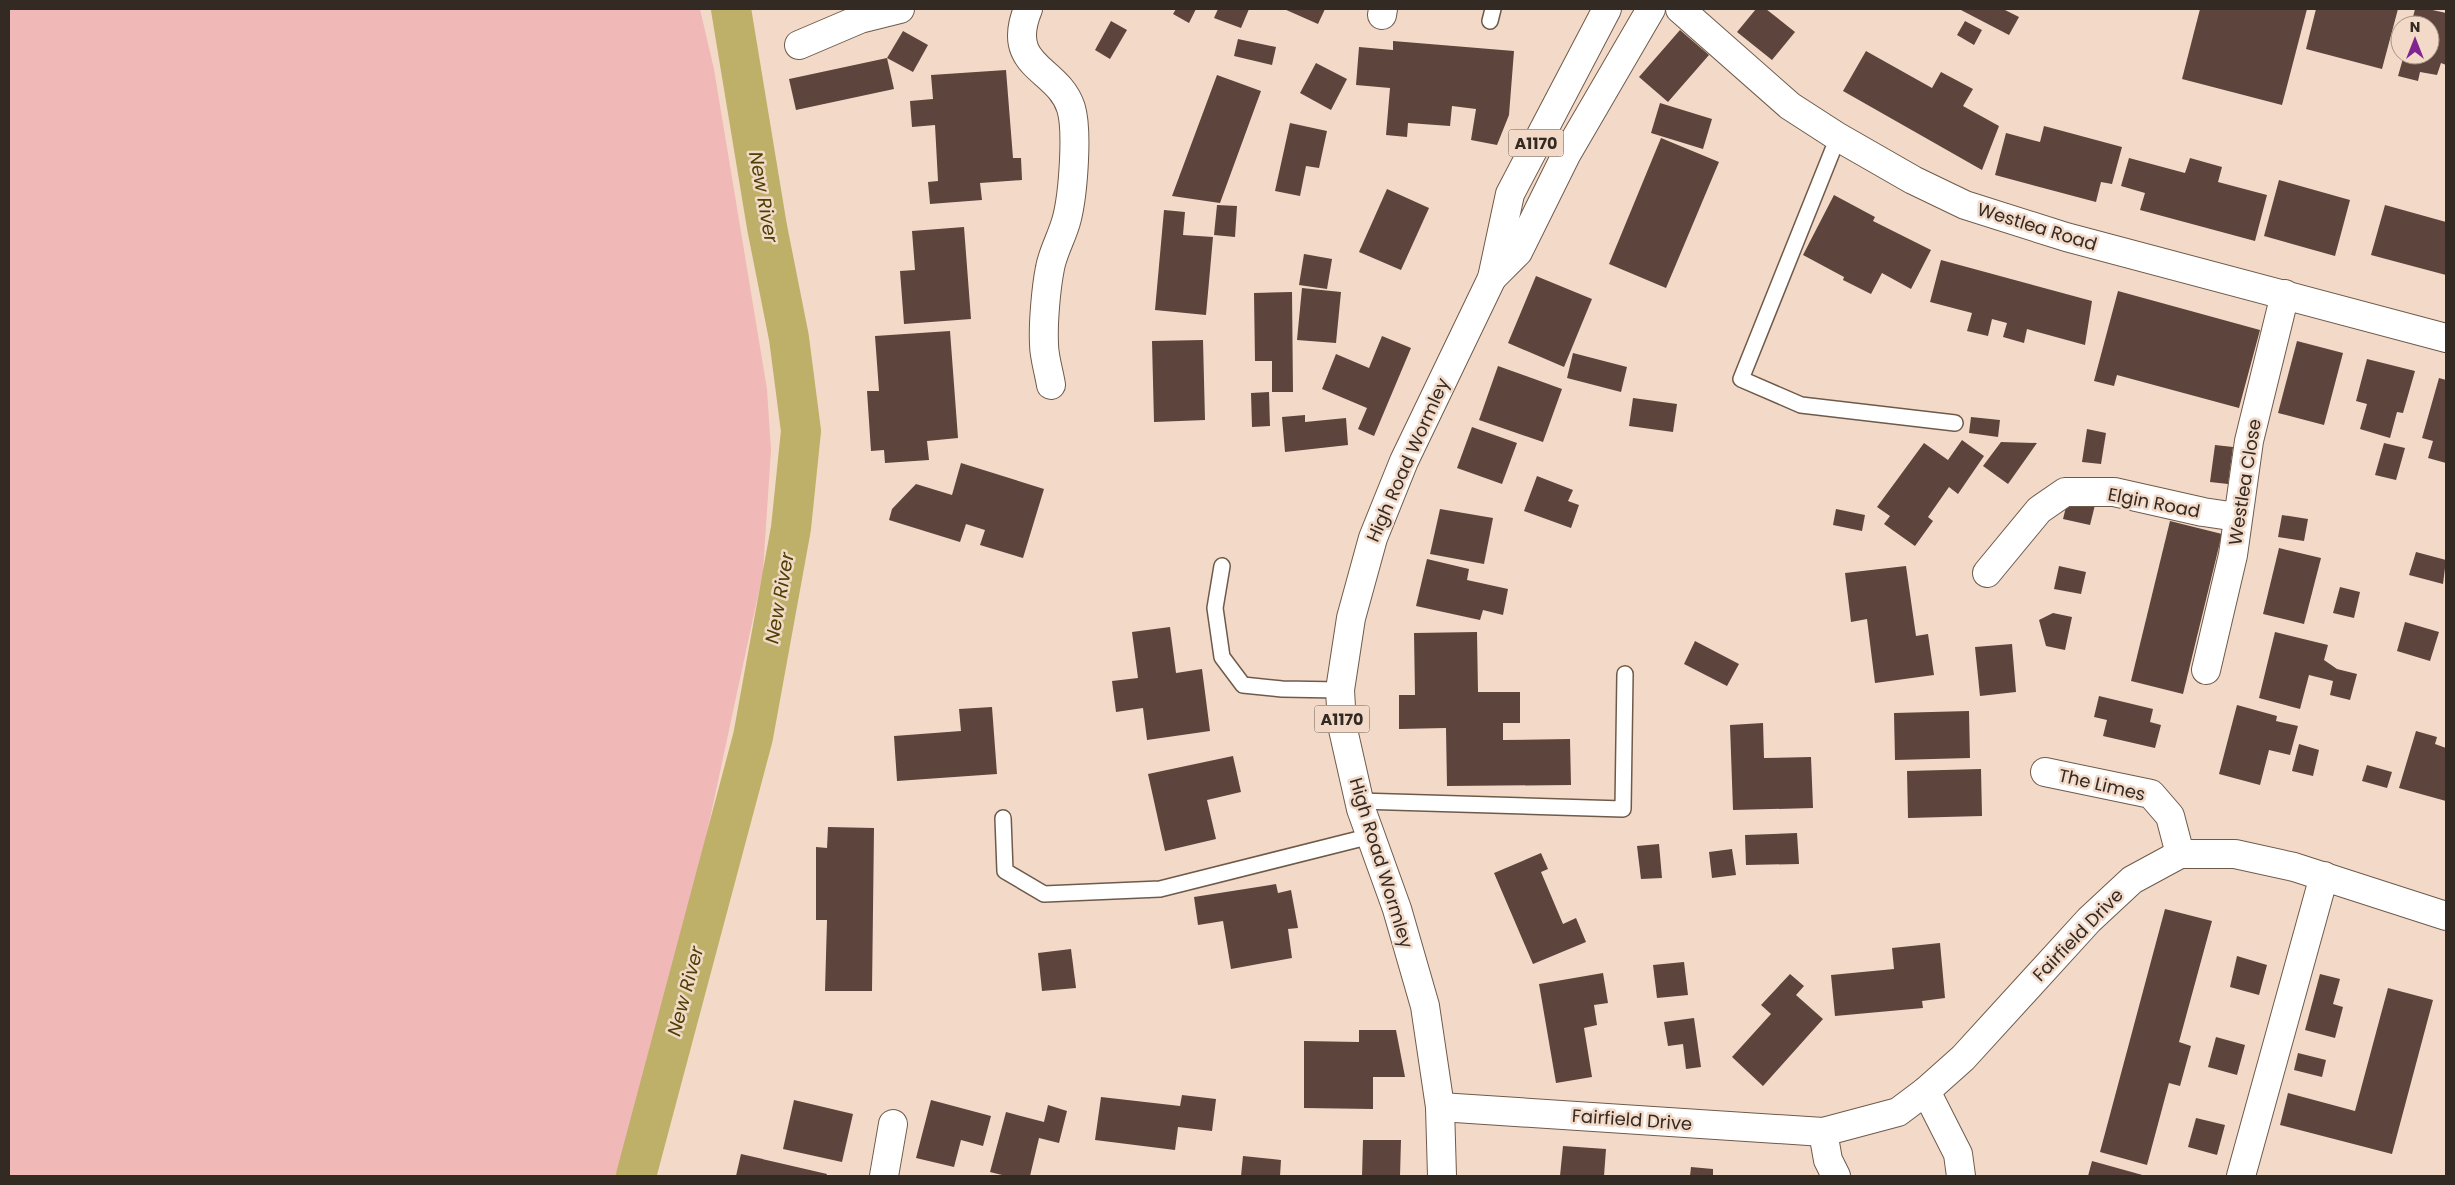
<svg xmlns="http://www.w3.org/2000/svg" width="2455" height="1185" font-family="Poppins,sans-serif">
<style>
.green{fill:#f0b9b8}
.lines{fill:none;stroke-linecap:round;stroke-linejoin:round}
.canal{stroke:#beb068;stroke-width:40}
.building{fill:#5d443c}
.service-casing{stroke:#6f5a4a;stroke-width:18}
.minor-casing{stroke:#6f5a4a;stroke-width:30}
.primary-casing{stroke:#6f5a4a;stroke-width:30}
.service{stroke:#fff;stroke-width:15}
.minor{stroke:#fff;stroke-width:28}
.primary{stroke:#fff;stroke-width:28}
.labels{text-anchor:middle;stroke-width:5;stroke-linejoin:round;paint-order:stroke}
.shield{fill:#f3dac8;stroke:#6d5f54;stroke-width:1}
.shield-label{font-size:16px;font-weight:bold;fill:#332a23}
.street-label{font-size:18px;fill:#332a23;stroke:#f3dac8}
.water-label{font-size:19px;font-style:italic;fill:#4a4003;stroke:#f3dac8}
</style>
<rect width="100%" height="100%" fill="#f3dac8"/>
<path class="green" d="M9 9H700L714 69 767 389 771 450 763 572 694 893 620 1176H9Z"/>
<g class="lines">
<path class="canal" d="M636 1176 753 737 791 528 801 431 789 338 767 227 731 9"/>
</g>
<g class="building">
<path d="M1176 9H1196L1189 23 1173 14Z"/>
<path d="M1218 9H1249L1241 28 1214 18Z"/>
<path d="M1284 9H1325L1318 24Z"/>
<path d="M1756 9H1766L1795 32 1772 60 1737 32Z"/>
<path d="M1959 9H2003L2019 17 2009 35Z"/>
<path d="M2200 9H2307L2282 105 2182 79Z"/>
<path d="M2316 9H2398L2382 69 2306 49Z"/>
<path d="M2415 9H2428L2446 13V65L2441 63 2437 75 2420 72 2418 81 2398 76 2404 55H2430V25H2411Z"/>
<path d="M1111 21 1127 30 1110 59 1095 50Z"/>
<path d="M1965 21 1982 30 1974 45 1957 35Z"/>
<path d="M1680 30 1709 55 1668 102 1639 77Z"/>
<path d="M903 31 928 45 913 72 887 58Z"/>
<path d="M1238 39 1276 47 1272 65 1234 56Z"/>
<path d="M1393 41 1514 51 1509 115 1497 145 1471 140 1476 109 1452 106 1450 126 1408 123 1407 137 1386 135 1390 88 1356 85 1359 47 1393 50Z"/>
<path d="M1866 51 1932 88 1941 72 1973 89 1963 106 1999 126 1982 170 1843 91Z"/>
<path d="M887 58 894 89 796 110 789 79Z"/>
<path d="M1316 63 1347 79 1331 110 1300 93Z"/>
<path d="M1006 70 1013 158H1021L1022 180 980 183 982 200 930 204 928 182 938 181 935 125 912 127 910 101 933 99 931 75Z"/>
<path d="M1217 75 1261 91 1235 162 1220 203 1172 196Z"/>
<path d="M1660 103 1712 119 1703 149 1651 133Z"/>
<path d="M1290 123 1327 131 1319 168 1306 166 1300 196 1275 191Z"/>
<path d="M2044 126 2122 147 2112 184 2101 182 2096 202 1995 175 2006 133 2040 142Z"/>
<path d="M1661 138 1719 162 1666 288 1609 264Z"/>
<path d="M2129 158 2185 173 2190 158 2222 167 2218 182 2267 195 2255 241 2140 210 2145 193 2121 186Z"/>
<path d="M2279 180 2350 200 2335 256 2264 236Z"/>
<path d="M1387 189 1429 208 1401 270 1359 252Z"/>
<path d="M1834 195 1875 217 1873 221 1931 250 1911 289 1882 273 1871 294 1843 280 1844 277 1803 255Z"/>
<path d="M1217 205 1237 206 1235 237 1214 235Z"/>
<path d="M2385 205 2446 222V275L2371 255Z"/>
<path d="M1164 210 1185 212 1183 235 1213 237 1206 315 1155 310Z"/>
<path d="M964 227 971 319 904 324 900 271 915 270 912 231Z"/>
<path d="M1304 254 1332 259 1327 289 1299 285Z"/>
<path d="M1941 260 2092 301 2085 345 2027 329 2024 343 2003 337 2007 323 1992 319 1988 336 1967 331 1972 313 1930 302Z"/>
<path d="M1536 276 1592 299 1564 367 1508 343Z"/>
<path d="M1302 288 1341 292 1336 343 1297 340Z"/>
<path d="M2118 291 2260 330 2239 408 2117 375 2114 386 2094 381Z"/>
<path d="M1292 292 1293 392H1272V361H1255L1254 293Z"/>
<path d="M950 331 958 438 927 441 929 460 885 463 884 450 871 451 867 391H879L875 336Z"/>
<path d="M1382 336 1411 348 1374 436 1358 429 1367 408 1322 389 1336 354 1369 368Z"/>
<path d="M1203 340 1205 420 1154 422 1152 341Z"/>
<path d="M2297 341 2343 353 2324 425 2278 413Z"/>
<path d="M1573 353 1627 367 1621 392 1567 378Z"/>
<path d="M2367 359 2415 371 2403 413 2397 412 2390 438 2360 429 2367 404 2356 401Z"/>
<path d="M1498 366 1562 389 1543 442 1479 420Z"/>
<path d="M2439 378 2446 380V463L2428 458 2433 441 2422 438Z"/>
<path d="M1269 392 1270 426 1252 427 1251 393Z"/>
<path d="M1633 398 1677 404 1673 432 1629 426Z"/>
<path d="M1305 415V422L1346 418 1348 445 1285 452 1282 417Z"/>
<path d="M1971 417 2000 420 1998 437 1969 433Z"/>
<path d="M1472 427 1517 443 1502 484 1457 468Z"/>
<path d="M2087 429 2106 433 2101 464 2082 462Z"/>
<path d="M1962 440 1984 456 1958 494 1949 487 1928 517 1933 521 1915 546 1884 524 1890 516 1877 507 1924 443 1948 460Z"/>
<path d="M2001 442 2037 443 2008 484 1983 466Z"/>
<path d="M2384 443 2405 448 2396 480 2375 475Z"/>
<path d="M2215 445 2233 447 2228 484 2210 482Z"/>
<path d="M961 463 1044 489 1023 558 980 545 985 530 966 524 960 542 889 520 892 509 916 484 952 495Z"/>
<path d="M1537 476 1573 490 1568 501 1579 505 1571 528 1524 511Z"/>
<path d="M2068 499 2095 505 2090 525 2063 519Z"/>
<path d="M1440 509 1493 518 1484 564 1430 554Z"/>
<path d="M1836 509 1865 515 1862 531 1833 525Z"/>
<path d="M2282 515 2308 519 2304 541 2278 537Z"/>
<path d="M2170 521 2222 534 2183 694 2131 681Z"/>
<path d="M2279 548 2321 558 2304 624 2263 614Z"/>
<path d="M2416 552 2446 560 2443 584 2409 575Z"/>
<path d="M1427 559 1469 569 1467 580 1508 589 1503 615 1483 610 1480 620 1416 606Z"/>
<path d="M1906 566 1916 636 1928 634 1934 675 1875 683 1867 619 1851 622 1845 573Z"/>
<path d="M2059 566 2086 572 2081 594 2054 589Z"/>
<path d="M2340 587 2360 592 2354 618 2333 613Z"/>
<path d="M2053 613 2072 617 2065 650 2046 646 2039 620Z"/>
<path d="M2405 622 2439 632 2430 661 2397 651Z"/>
<path d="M1170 627 1176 673 1202 669 1210 731 1147 740 1143 708 1116 712 1112 681 1138 678 1132 632Z"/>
<path d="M1477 632 1478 692H1520V723H1503V740L1570 739 1571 785 1447 786 1446 728 1399 729V695H1415L1414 633Z"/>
<path d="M2275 632 2328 645 2324 660 2337 669 2357 674 2350 700 2330 695 2333 681 2309 675 2300 709 2259 698Z"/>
<path d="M1695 641 1739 664 1727 686 1684 664Z"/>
<path d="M2012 644 2016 692 1980 696 1975 647Z"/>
<path d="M2099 696 2153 709 2150 722 2161 725 2155 748 2103 736 2107 720 2094 717Z"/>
<path d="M2237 705 2277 716 2276 721 2298 726 2290 755 2269 750 2260 785 2219 774Z"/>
<path d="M992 707 997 774 897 781 894 736 961 731 959 709Z"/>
<path d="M1969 711 1970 758 1895 760 1894 713Z"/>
<path d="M1763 723 1764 758 1811 757 1813 808 1733 810 1730 725Z"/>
<path d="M2416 731 2437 737 2435 744 2446 748V801L2399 788Z"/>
<path d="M2299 744 2319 750 2313 776 2292 771Z"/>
<path d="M1233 756 1241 792 1207 800 1216 839 1165 851 1148 774Z"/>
<path d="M2367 765 2392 772 2387 788 2362 781Z"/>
<path d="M1981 769 1982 816 1908 818 1907 771Z"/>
<path d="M828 827 874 828 872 991H825L827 920H816V847L827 848Z"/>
<path d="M1797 833 1799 864 1746 865 1745 835Z"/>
<path d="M1659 844 1662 878 1641 879 1637 846Z"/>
<path d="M1732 849 1736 875 1712 878 1709 852Z"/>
<path d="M1541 853 1548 869 1541 872 1563 924 1576 918 1586 942 1533 964 1494 873Z"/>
<path d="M1276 884 1278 893 1291 890 1298 928 1288 929 1292 958 1231 969 1223 921 1198 925 1194 897Z"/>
<path d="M2165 909 2212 921 2179 1042 2191 1046 2180 1086 2169 1083 2147 1165 2100 1152Z"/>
<path d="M1940 943 1945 998 1922 1001 1923 1008 1835 1016 1831 975 1894 969 1892 948Z"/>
<path d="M1071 949 1076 988 1042 991 1038 953Z"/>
<path d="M2237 956 2267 965 2259 995 2230 987Z"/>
<path d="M1684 962 1688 995 1657 998 1653 965Z"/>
<path d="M1603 973 1608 1003 1594 1005 1597 1025 1584 1028 1592 1077 1556 1083 1539 984Z"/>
<path d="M1790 974 1804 986 1796 995 1823 1019 1763 1086 1732 1057 1771 1014 1761 1005Z"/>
<path d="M2320 974 2340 979 2333 1004 2343 1007 2335 1038 2305 1030Z"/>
<path d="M2388 988 2433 1000 2392 1154 2280 1125 2288 1093 2355 1111Z"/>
<path d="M1694 1018 1701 1067 1686 1069 1683 1044 1668 1046 1664 1022Z"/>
<path d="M1359 1030H1396L1405 1077H1373V1109L1304 1108V1041L1359 1042Z"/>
<path d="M2216 1037 2245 1045 2237 1075 2208 1067Z"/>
<path d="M2298 1053 2326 1060 2322 1077 2294 1070Z"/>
<path d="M1182 1095 1216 1099 1212 1131 1178 1127 1175 1150 1095 1140 1101 1097 1180 1106Z"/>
<path d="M794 1100 853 1114 842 1162 783 1149Z"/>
<path d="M931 1100 991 1116 983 1146 961 1140 954 1167 916 1158Z"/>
<path d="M1048 1105 1067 1111 1059 1143 1039 1138 1030 1176H1006L990 1172 1006 1112 1044 1122Z"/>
<path d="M2196 1118 2225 1125 2217 1155 2188 1147Z"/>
<path d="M1363 1140H1401L1400 1176H1362Z"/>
<path d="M1563 1146 1606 1149 1604 1176H1560Z"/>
<path d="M741 1154 827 1174 826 1176H736Z"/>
<path d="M1243 1156 1281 1160 1280 1176H1241Z"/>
<path d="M2092 1161 2146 1176H2088Z"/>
<path d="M1691 1167 1713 1169V1176H1690Z"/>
</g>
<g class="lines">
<defs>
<g id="service">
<path d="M1490 21 1493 9"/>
<path d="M1838 137 1741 379 1801 405 1955 423"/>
<path d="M1222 566 1215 608 1222 657 1243 685 1282 689 1340 690"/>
<path d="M1359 801 1623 809 1625 674"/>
<path d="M1003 818 1005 871 1044 894 1160 889 1371 836"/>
</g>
<g id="minor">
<path d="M1028 9C1004 68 1058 67 1071 108 1078 131 1073 194 1067 218 1063 235 1053 251 1050 268 1046 288 1043 323 1044 344 1044 357 1049 372 1051 385"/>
<path d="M1680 9 1790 106 1838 137 1913 180 1965 205 2066 237 2446 338"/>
<path d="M1382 15 1383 9"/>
<path d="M799 45 860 19 900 9"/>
<path d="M1987 573 2039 510 2065 492H2114L2203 512 2237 517"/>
<path d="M2206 670 2233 555 2249 441 2285 294"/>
<path d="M2045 772 2151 794 2170 816 2180 854"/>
<path d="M1926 1091 1958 1154 1961 1176"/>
<path d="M1440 1107 1823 1132 1898 1112 1926 1091 1963 1058 2089 920 2132 880 2180 854H2235L2294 867 2446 916"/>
<path d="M1823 1132 1828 1160 1836 1176"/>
<path d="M884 1176 893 1124"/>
<path d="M2241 1176 2324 876"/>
</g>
<g id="primary">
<path d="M1492 278 1518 252 1566 155 1651 9"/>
<path d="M1442 1176 1440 1107 1425 1006 1397 909 1361 809 1342 725 1340 690 1351 618 1373 538 1404 461 1492 278 1510 194 1607 9"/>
</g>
</defs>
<use href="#service" class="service-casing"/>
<use href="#minor" class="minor-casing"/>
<use href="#primary" class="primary-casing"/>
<use href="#service" class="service"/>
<use href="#minor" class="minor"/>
<use href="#primary" class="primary"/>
</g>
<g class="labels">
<g class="shield">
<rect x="1508.5" y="129.5" width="55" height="27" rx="4"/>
<rect x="1314.5" y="705.5" width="55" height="27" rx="4"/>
</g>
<g class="shield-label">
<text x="1536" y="149">A1170</text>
<text x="1342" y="725">A1170</text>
</g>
<g class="street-label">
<text transform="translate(2037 227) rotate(17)" y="6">Westlea Road</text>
<text transform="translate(1408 460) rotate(-66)" y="6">High Road Wormley</text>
<text transform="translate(2245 482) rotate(-81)" y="6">Westlea Close</text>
<text transform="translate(2154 503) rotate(11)" y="6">Elgin Road</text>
<text transform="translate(2102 785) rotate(13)" y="6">The Limes</text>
<text transform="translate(1381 863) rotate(73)" y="6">High Road Wormley</text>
<text transform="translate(2078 935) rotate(-46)" y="6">Fairfield Drive</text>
<text transform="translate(1632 1120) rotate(4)" y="6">Fairfield Drive</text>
</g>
<g class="water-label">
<text transform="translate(764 197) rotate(80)" y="7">New River</text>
<text transform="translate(779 598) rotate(-80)" y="7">New River</text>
<text transform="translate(685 991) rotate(-75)" y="7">New River</text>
</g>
</g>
<rect width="2455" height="1185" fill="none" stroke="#332a23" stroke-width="20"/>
<g transform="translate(2415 40)"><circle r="24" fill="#f3dac8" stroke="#a69486"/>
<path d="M0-4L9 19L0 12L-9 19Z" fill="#812490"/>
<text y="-8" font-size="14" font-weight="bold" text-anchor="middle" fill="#332a23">N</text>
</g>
</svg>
